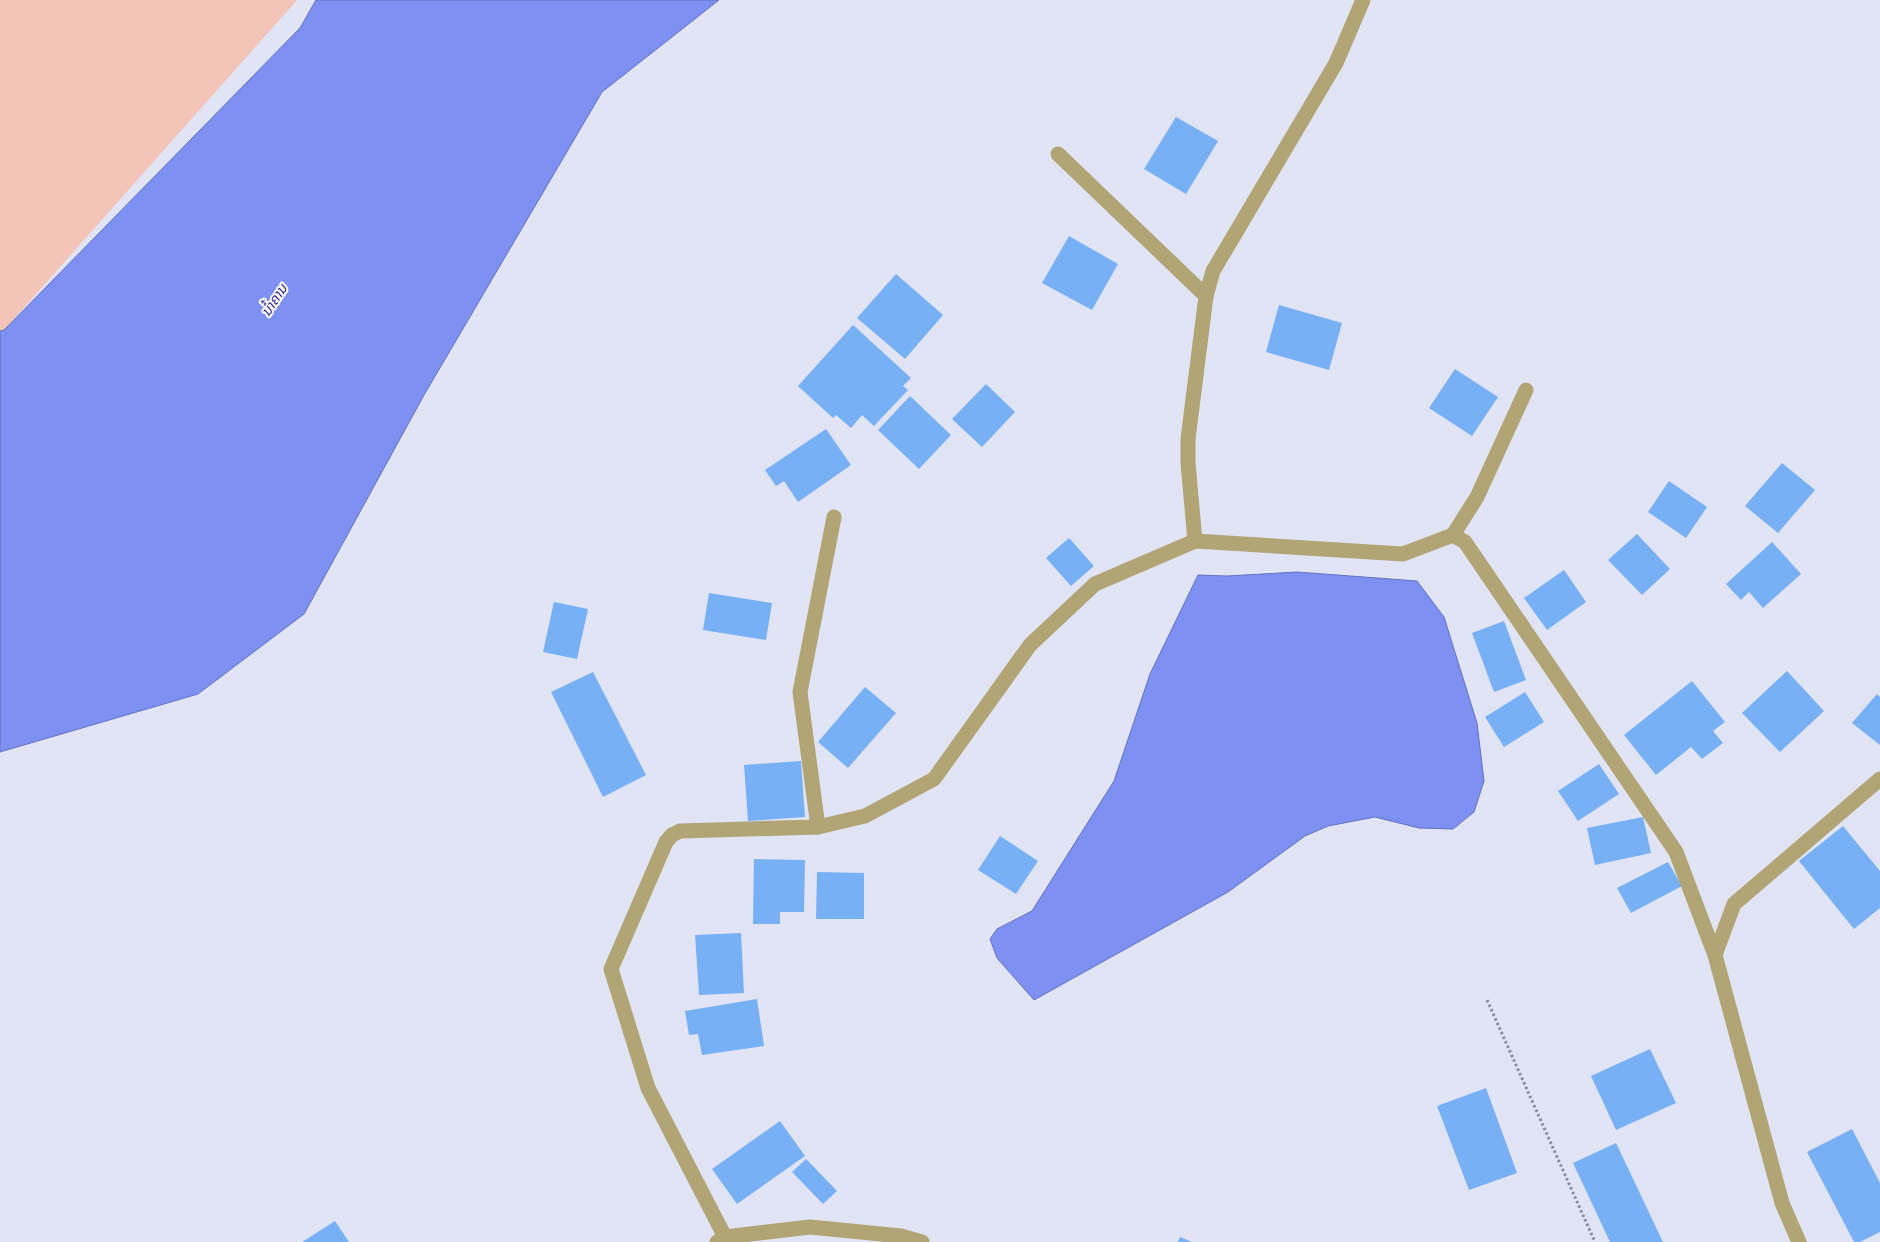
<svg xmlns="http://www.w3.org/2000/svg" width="1880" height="1242" font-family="Roboto,'Noto Sans Lao',sans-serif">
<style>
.green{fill:#f4c4b8}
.water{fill:#7f90f3;stroke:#6371bf}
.building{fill:#78b0f5}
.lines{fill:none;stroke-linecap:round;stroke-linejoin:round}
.path{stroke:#888ca2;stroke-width:3;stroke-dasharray:2.5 2.5;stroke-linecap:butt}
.minor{stroke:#b1a475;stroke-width:15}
.labels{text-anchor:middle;stroke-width:4;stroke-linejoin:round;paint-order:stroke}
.water-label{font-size:14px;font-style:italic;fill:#251c8f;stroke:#fff}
</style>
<rect width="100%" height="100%" fill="#e1e4f4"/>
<path class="green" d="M0 0H297L4 330 0 331Z"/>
<g class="water">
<path d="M316 0H719L602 92 424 395 304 614 198 694 0 752V331L4 330 300 28Z"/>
<path d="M1297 572 1417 581 1444 617 1477 723 1484 781 1474 812 1453 829 1419 828 1375 817 1328 826 1305 836 1228 892 1034 1000 997 958 990 939 997 929 1032 911 1114 781 1150 674 1198 575 1227 576Z"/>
</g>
<g class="building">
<path d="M1176 117 1218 141 1186 194 1144 169Z"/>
<path d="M1069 236 1118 264 1092 310 1042 283Z"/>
<path d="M896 274 943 315 905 359 857 318Z"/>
<path d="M1279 305 1342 323 1329 370 1266 352Z"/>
<path d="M853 325 911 378 903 386 908 390 874 426 862 415 851 428 836 415 833 418 798 386Z"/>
<path d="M1455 369 1498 397 1472 436 1429 408Z"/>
<path d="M986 384 1015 412 982 447 952 419Z"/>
<path d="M910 396 951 435 919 469 878 430Z"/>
<path d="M826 429 851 465 798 502 784 481 776 486 765 470Z"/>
<path d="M1782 463 1815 490 1778 533 1745 506Z"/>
<path d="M1669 481 1707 507 1686 538 1648 512Z"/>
<path d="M1637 534 1670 569 1642 595 1608 560Z"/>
<path d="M1069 538 1094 566 1071 586 1046 558Z"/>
<path d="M1772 542 1801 574 1763 608 1749 592 1741 600 1726 584Z"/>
<path d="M1564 570 1586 602 1547 630 1524 598Z"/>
<path d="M709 593 772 603 766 640 703 630Z"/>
<path d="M554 602 588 609 577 659 543 652Z"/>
<path d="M1504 621 1526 680 1494 692 1472 633Z"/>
<path d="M1787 671 1824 711 1780 752 1742 713Z"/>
<path d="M593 672 646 775 603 797 551 692Z"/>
<path d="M1692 681 1725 722 1713 731 1723 743 1702 759 1691 747 1656 775 1624 735Z"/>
<path d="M865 687 896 713 848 768 818 742Z"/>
<path d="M1525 692 1544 722 1504 747 1485 717Z"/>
<path d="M1877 694 1880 697V745L1852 723Z"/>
<path d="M801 761 805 817 748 821 744 765Z"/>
<path d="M1599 764 1619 794 1578 821 1558 791Z"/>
<path d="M1643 817 1651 853 1595 865 1587 828Z"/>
<path d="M1843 826 1880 871V908L1854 929 1799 861Z"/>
<path d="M1000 836 1038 861 1016 894 978 870Z"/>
<path d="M754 859 805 860 804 912H780V924H753Z"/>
<path d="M1668 862 1682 886 1631 913 1617 888Z"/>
<path d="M817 872 864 873V919H816Z"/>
<path d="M741 933 744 993 699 995 695 935Z"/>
<path d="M757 999 764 1046 702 1055 698 1034 689 1035 685 1011Z"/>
<path d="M1650 1049 1676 1103 1616 1130 1591 1076Z"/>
<path d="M1486 1088 1517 1173 1469 1190 1437 1106Z"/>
<path d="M780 1121 805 1156 737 1204 712 1169Z"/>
<path d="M1852 1129 1880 1183V1232L1860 1242H1854L1807 1152Z"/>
<path d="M1616 1143 1663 1242H1610L1573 1163Z"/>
<path d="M806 1159 837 1191 823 1204 792 1172Z"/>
<path d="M335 1221 349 1242H302Z"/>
<path d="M1180 1237 1192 1242H1178Z"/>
</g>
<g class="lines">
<path class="path" d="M1487 1000 1595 1242"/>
<g class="minor">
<path d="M1058 154 1206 296"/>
<path d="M1453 535 1477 497 1526 390"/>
<path d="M1195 541 1188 463V439L1206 296 1213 271 1336 63 1363 0"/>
<path d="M818 827 800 692 834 517"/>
<path d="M1715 955 1734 904 1880 779"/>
<path d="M725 1237 648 1088 611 969 666 842 672 835 680 831 818 827 865 816 934 779 1030 645 1095 584 1195 541 1403 554 1453 535 1465 542 1676 852 1715 955 1782 1203 1799 1242"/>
<path d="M717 1242 725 1237 810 1227 901 1236 922 1242"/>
</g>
</g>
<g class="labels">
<g class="water-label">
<text transform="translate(274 300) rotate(-56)" y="5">ນ້ຳຄານ</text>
</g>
</g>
</svg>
